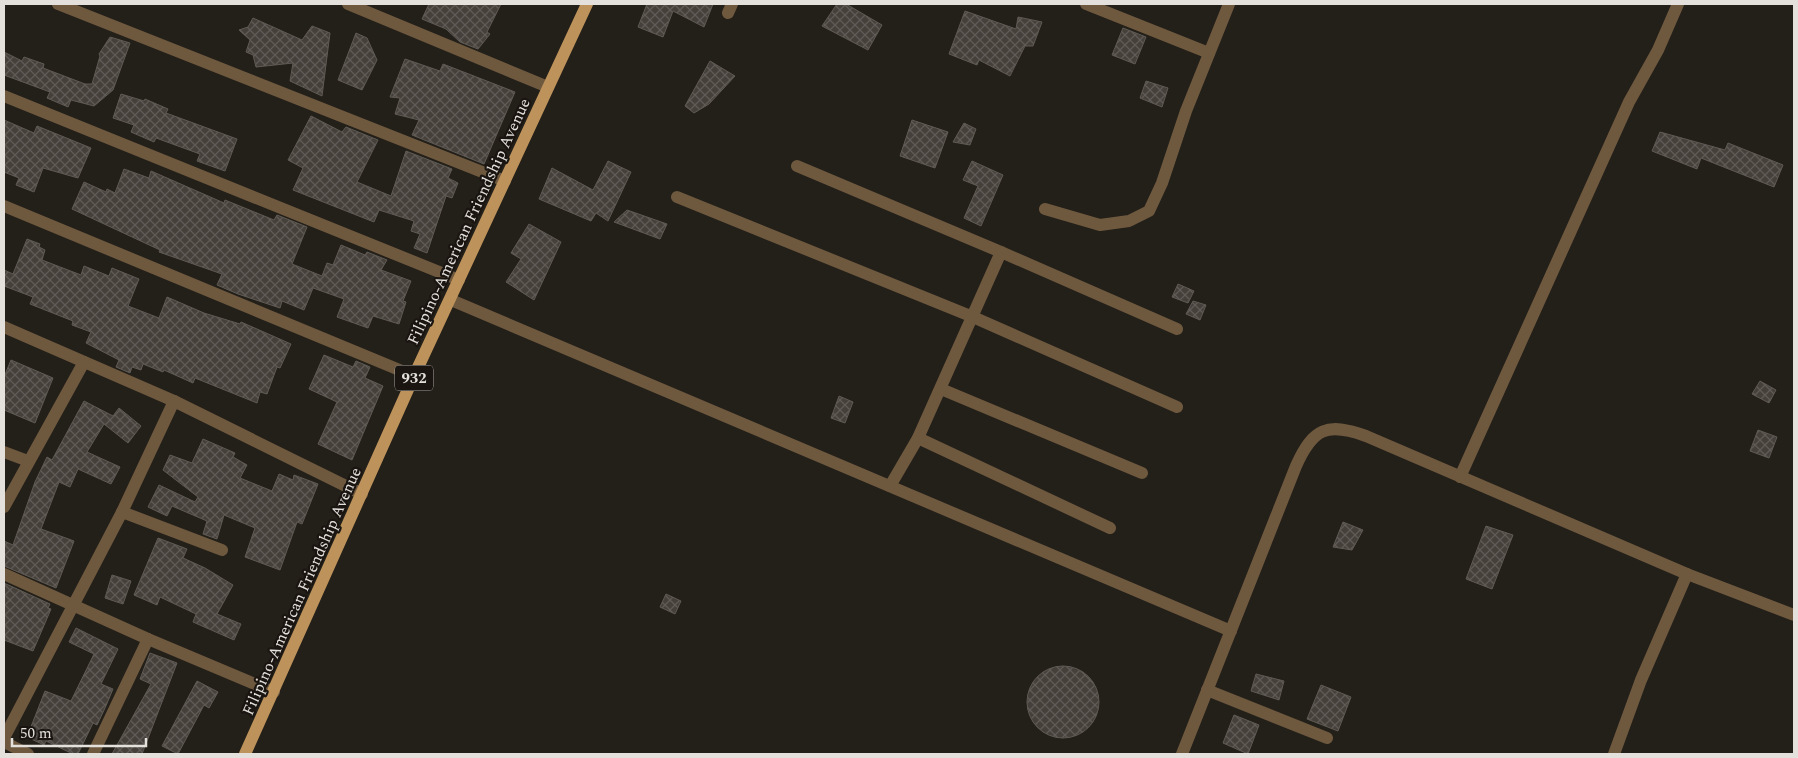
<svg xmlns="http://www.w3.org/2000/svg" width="1798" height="758" font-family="Spectral,serif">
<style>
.building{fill:url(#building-cross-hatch);stroke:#605a54}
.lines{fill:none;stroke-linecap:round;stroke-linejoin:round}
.minor{stroke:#6e593f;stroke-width:12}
.major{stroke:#bd935b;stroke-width:12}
.labels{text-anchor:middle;stroke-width:4.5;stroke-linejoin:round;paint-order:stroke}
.shield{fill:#1a1510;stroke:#a7a4a0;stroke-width:1}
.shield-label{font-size:15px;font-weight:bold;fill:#e4e1dd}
.street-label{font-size:16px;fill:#e4e1dd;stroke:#1a1510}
</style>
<defs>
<pattern id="building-cross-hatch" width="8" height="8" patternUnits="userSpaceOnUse" patternTransform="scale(1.25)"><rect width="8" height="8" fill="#45403a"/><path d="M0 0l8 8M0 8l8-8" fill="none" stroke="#605b56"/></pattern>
</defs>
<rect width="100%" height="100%" fill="#231f19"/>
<g class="building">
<path d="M429 4H501L487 32 490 34 478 49 460 42 446 29 422 19Z"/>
<path d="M647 4H713L704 27 673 11 663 37 638 27Z"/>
<path d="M837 4H846L882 25 868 50 822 26Z"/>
<path d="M965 11 1016 29 1018 17 1042 22 1033 46H1025L1010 76 979 60 977 65 949 54Z"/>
<path d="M253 18 302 40 312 26 330 33 322 96 290 81 293 63 256 67 253 55 246 52 250 40 239 30 248 27Z"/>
<path d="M1123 28 1146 37 1135 64 1112 55Z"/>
<path d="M356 33 367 38 377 60 362 90 338 80Z"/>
<path d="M110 37 130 43 113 90 94 106 71 100 68 107 47 98 50 92 4 75V52L22 61 24 57 44 64 43 68 85 84H92L100 56 99 54Z"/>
<path d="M405 59 440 71 443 64 515 92 484 164 412 135 419 120 395 114 400 98 390 97Z"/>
<path d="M710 61 735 76 709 104 694 113 685 106Z"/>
<path d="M1146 81 1168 88 1162 107 1140 98Z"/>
<path d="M121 94 144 101 145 99 168 109 166 113 237 139 225 171 197 161 200 154 156 138 154 142 131 132 134 125 113 118Z"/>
<path d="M311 116 342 132 346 127 378 140 357 182 391 196 406 151 452 169 448 178 458 183 452 198 446 196 427 253 414 248 420 234 411 231 414 221 379 210 374 222 293 190 303 168 288 160Z"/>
<path d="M4 120 34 133 37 126 91 148 78 178 43 168 34 192 16 185 19 178 4 172Z"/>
<path d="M912 120 948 132 935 168 900 156Z"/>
<path d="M964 123 976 129 970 145 953 142Z"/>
<path d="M1660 132 1725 150 1728 143 1783 165 1774 187 1701 158 1697 169 1652 151Z"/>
<path d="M608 161 631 172 608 221 596 213 591 221 539 199 552 168 593 190Z"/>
<path d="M972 161 1003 175 981 226 964 218 978 186 963 180Z"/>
<path d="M124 169 149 178 151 171 224 203 225 200 274 220 277 215 307 227 292 264 322 276 327 263 333 265 341 245 365 255 367 252 387 260 381 270 411 281 403 301 406 302 399 324 373 316 368 328 337 317 344 299 313 288 304 310 282 301 280 308 238 294 217 285 222 274 159 252 160 250 72 209 84 182 106 192 107 189 115 193Z"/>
<path d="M627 210 667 224 660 239 614 222Z"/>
<path d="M529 224 561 242 534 300 506 282 521 259 511 253Z"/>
<path d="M27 239 40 244 39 247 45 250 42 260 81 275 84 266 109 276 112 268 139 279 128 306 159 318 167 297 204 313 240 324 241 322 291 344 280 368 277 367 267 394 260 392 257 403 195 378 193 383 164 370 163 372 143 364 141 370 132 367 130 373 116 367 119 360 86 343 91 332 72 325 73 321 30 304 33 297 4 286V270L13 274Z"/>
<path d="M1178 284 1194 291 1188 303 1172 297Z"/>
<path d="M1193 301 1206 305 1200 320 1186 314Z"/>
<path d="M324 355 353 367 356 361 370 367 365 378 383 386 352 460 318 444 337 402 309 389Z"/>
<path d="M11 360 53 378 35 423 4 410V377Z"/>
<path d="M1760 381 1776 390 1769 403 1752 394Z"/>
<path d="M839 396 853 402 845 423 831 418Z"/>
<path d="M84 401 113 416 119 408 141 426 128 443 104 424 87 452 120 467 111 484 78 469 70 487 59 482 41 529 74 541 56 588 4 566V541L13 545 35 482 47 457 52 460Z"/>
<path d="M1758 430 1777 437 1769 458 1750 451Z"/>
<path d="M203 439 235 453 233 457 247 465 240 478 272 491 279 474 293 480 294 475 318 484 302 524 297 522 280 570 245 557 255 528 224 515 217 539 203 534 207 521 172 506 167 516 148 507 159 485 195 502 198 497 163 470 170 455 192 463Z"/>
<path d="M1343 522 1363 530 1352 550 1333 547Z"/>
<path d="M1486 526 1513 535 1492 589 1466 579Z"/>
<path d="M158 538 187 549 183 558 205 568 233 585 217 614 241 624 234 640 193 622 196 614 160 597 157 605 134 595Z"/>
<path d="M112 575 131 581 123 604 105 598Z"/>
<path d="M4 583 50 604 48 608 51 609 33 651 4 640Z"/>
<path d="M666 594 681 601 675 614 660 607Z"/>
<path d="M76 628 118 649 101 684 113 689 105 708 97 725 93 723 78 754H73L46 741 44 745 27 737 45 691 71 701 94 654 69 642Z"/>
<path d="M150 653 177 663 142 754H112L151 684 140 679Z"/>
<circle cx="1063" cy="702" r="36"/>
<path d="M1256 674 1284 681 1279 700 1251 691Z"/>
<path d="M197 681 218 692 209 708 204 705 178 754 162 746Z"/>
<path d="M1321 685 1351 697 1338 731 1307 719Z"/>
<path d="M1234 715 1259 725 1248 754 1223 743Z"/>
</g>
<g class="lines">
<g class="minor">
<path d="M58 4 505 181"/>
<path d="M348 4 548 87"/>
<path d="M1086 4 1209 53"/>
<path d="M728 13 732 4"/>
<path d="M4 96 459 280"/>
<path d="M797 166 1001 252 1177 329"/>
<path d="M677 197 973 317 1177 407"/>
<path d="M4 206 414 376"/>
<path d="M1045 209 1100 225 1129 221 1149 211 1162 183 1186 111 1229 4"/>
<path d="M451 300 1231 631"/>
<path d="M4 327 174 401 362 494"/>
<path d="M941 389 1142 473"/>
<path d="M918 438 1110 528"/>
<path d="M4 452 28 461"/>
<path d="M1460 477 1629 102 1658 50 1678 4"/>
<path d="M890 486 918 438 1001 252"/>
<path d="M4 507 84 362"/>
<path d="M122 512 222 550"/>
<path d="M4 574 148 639 274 692"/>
<path d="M1207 690 1327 738"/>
<path d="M4 738 122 512 174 401"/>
<path d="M4 742 28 754"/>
<path d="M93 754 148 639"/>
<path d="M1182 754 1296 466C1313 428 1327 422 1366 436L1687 574 1794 615"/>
<path d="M1614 754 1641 680 1687 574"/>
</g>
<path class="major" d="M245 754 414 376 587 4"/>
</g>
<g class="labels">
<rect class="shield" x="395" y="365.5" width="38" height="25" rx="4"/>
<g class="shield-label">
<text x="414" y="383">932</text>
</g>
<g class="street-label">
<text transform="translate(468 221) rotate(-65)" y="6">Filipino-American Friendship Avenue</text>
<text transform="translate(301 591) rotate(-66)" y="6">Filipino-American Friendship Avenue</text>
</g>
</g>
<rect width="1798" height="758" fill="none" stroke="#e4e1dd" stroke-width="10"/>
<path d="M12 738v8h134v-8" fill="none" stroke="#e4e1dd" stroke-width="2.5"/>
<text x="20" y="738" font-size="15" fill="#e4e1dd" stroke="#1a1510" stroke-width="4" paint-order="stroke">50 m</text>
</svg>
